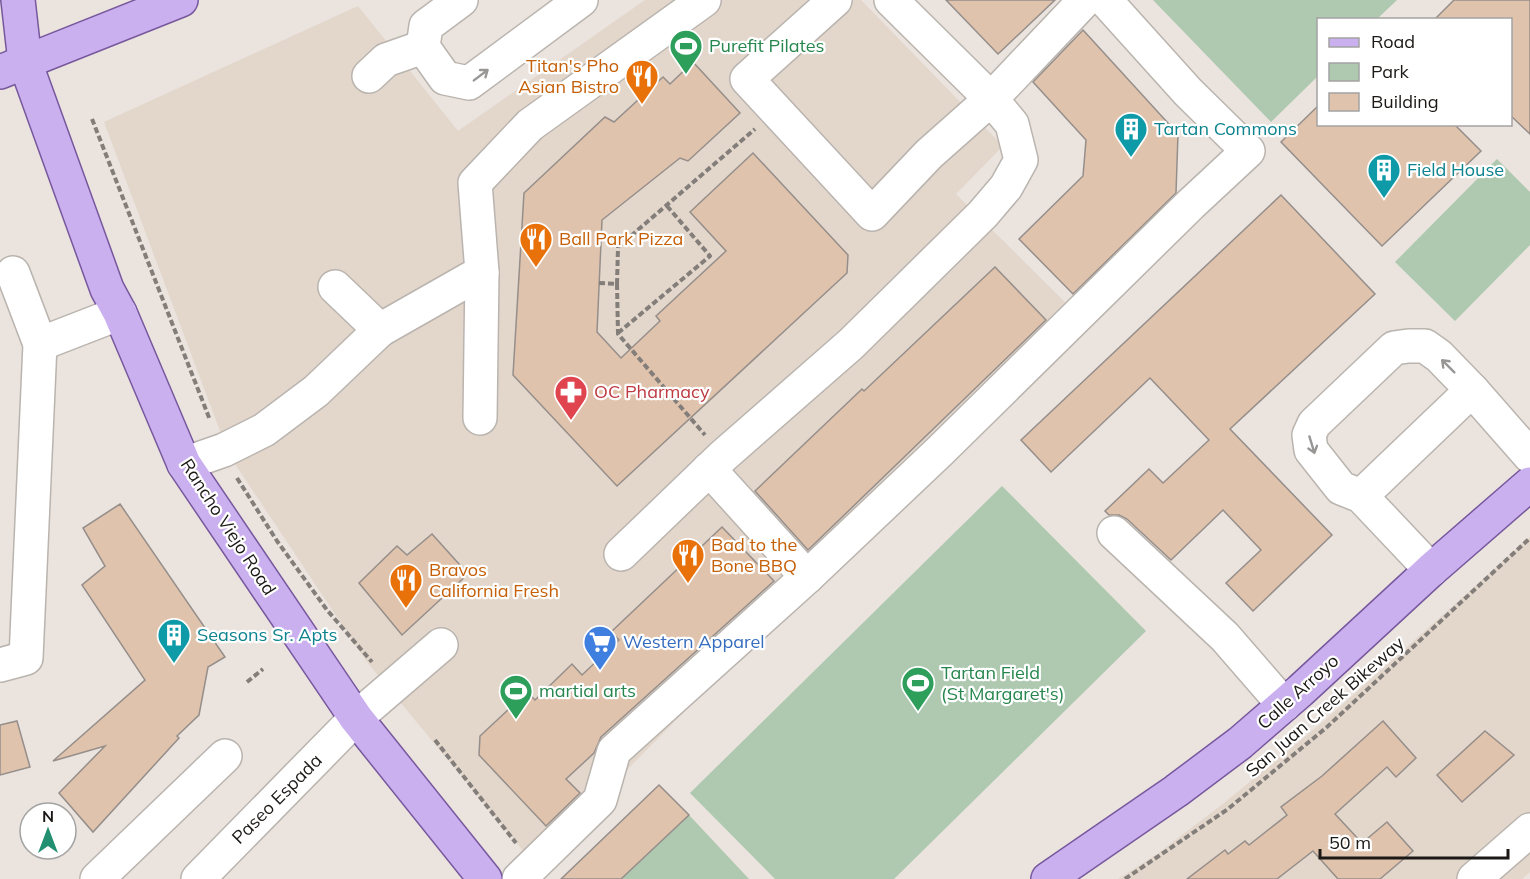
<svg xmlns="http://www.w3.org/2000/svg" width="1530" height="879" font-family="Mulish,sans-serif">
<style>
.built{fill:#e3d7cc}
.green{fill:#aec9b0}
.building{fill:#e0c3ad;stroke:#958e8a;stroke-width:1.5}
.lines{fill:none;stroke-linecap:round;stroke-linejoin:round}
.minor-casing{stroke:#bab4af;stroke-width:36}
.major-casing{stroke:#77589d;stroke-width:36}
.path{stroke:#837e7a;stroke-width:4;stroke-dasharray:6 3;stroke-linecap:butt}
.minor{stroke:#fff;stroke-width:33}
.major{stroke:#cbb0f0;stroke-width:33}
.oneway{stroke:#989796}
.labels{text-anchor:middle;stroke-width:4.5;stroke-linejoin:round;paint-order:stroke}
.leisure-label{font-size:18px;fill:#27864d;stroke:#fff;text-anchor:start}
.food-label{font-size:18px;fill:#c56008;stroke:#fff;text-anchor:start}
.culture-label{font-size:18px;fill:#0d838f;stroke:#fff;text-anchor:start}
.health-label{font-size:18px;fill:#be3a42;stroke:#fff;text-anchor:start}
.street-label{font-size:18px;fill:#1b1816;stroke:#fff}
.shop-label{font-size:18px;fill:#366cbe;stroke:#fff;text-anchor:start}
</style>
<rect width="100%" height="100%" fill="#eae3de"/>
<g class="built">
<path d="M645 0H861L1003 146 956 194 1077 314 534 864 367 662 229 455 104 122 358 6 458 131Z"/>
<path d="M1530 537V872L1522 879H1118L1157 854 1224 803 1324 721Z"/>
</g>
<g class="green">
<path d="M1153 0H1397L1377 19 1318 20V76L1271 122Z"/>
<path d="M1497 159 1530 192V245L1455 321 1395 262Z"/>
<path d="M1002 486 1146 631 894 879H775L690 793Z"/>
<path d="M689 815 749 879H621Z"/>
</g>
<g class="building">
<path d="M946 0H1055L998 54Z"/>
<path d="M1454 0H1530V134L1510 115V20H1434Z"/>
<path d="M1083 30 1178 134 1176 193 1073 294 1019 239 1083 176 1086 140 1033 82Z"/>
<path d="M693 62 740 113 688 161 680 158 602 220 597 332 621 358 660 321 656 316 726 251 690 212 753 153 848 255 847 273 617 486 513 375 524 193 605 117 614 122 663 77 670 84Z"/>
<path d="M1318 106V124H1454L1481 151 1382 246 1281 142Z"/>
<path d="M1281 195 1375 294 1230 429 1332 535 1253 611 1226 583 1261 550 1223 510 1171 560 1127 519 1119 515H1109L1105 511 1149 469 1163 483 1209 440 1150 378 1051 472 1021 440Z"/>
<path d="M995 267 1046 320 808 550 755 491 862 389 864 391Z"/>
<path d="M120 504 225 657 208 667 199 715 177 736 179 738 93 832 59 793 105 746 53 761 145 680 82 585 105 566 83 528Z"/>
<path d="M722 527 774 581 601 737 594 753 566 779 580 793 546 826 479 755 480 736 527 692 535 700 572 664 582 675 619 640 611 632Z"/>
<path d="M432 534 468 574 402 635 359 583 397 546 407 555Z"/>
<path d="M17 721 30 767 0 775V725Z"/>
<path d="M1383 721 1416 758 1396 777 1387 767 1335 814 1362 843 1387 822 1413 851 1380 879H1338L1313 851 1277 879H1187L1225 850 1228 854 1245 841 1249 845 1287 815 1281 807 1322 776Z"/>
<path d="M1485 731 1514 755 1462 802 1437 775Z"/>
<path d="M659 785 689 815 621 879H561Z"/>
</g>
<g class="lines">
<defs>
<g id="minor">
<path d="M461 0 426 26 423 47 445 78 469 83 581 0"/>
<path d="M835 0 747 79 872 214 929 154 991 99 1085 0"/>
<path d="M369 76 386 60 423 47"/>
<path d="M335 287 380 330"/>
<path d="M40 344 120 313"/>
<path d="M480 418 482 272"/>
<path d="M184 464 224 450 264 430 316 391 380 330 482 272 475 183 530 125 704 0"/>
<path d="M709 469 807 577"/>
<path d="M1361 496 1472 390"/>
<path d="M1114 533 1225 637 1284 705"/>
<path d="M621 554 723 456 851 344 983 214 1006 187 1021 160 1012 124 991 99 891 0"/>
<path d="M1431 570 1361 496 1341 488 1311 450 1309 435 1314 424 1394 348 1408 346H1425L1439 356 1472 390 1530 456"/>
<path d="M0 665 26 658 40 344 13 273"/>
<path d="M97 879 225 756"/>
<path d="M198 879 356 718 441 645"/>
<path d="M519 879 600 800 614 751 807 577 940 451 1191 204 1248 151 1188 92 1105 0"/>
<path d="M1474 879 1530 830"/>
</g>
<g id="major">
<path d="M18 0 25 62 107 289 120 313 184 464 356 718 485 879"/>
<path d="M0 72 181 0"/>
<path d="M1048 879 1176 791 1240 743 1300 691 1431 570 1530 484"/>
</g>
</defs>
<use href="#minor" class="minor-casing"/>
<use href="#major" class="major-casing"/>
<g class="path">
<path d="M92 119 210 420"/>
<path d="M599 283 617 284 618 334 705 435"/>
<path d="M617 284 618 247 755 129"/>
<path d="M618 333 710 256 667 206"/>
<path d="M237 478 277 541 327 610 372 662"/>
<path d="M247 682 263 669"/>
<path d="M435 740 516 843"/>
<path d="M1125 879 1228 809 1327 727 1530 538"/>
</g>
<use href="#minor" class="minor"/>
<use href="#major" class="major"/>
</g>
<defs><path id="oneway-shaft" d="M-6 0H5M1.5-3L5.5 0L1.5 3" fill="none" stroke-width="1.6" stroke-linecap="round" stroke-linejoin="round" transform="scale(1.5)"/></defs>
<g class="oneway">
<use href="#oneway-shaft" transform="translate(481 75) rotate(-37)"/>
<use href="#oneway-shaft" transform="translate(1448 366) rotate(-135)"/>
<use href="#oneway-shaft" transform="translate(1312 445) rotate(73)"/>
</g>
<defs>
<symbol id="stadium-pin" viewBox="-11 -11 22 30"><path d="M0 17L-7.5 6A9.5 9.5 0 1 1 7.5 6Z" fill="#2e9e5b" stroke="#fff"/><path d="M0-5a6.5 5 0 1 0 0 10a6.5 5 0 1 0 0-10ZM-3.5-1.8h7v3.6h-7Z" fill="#fff"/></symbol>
<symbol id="restaurant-pin" viewBox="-11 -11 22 30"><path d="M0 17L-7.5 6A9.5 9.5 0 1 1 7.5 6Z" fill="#e8710a" stroke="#fff"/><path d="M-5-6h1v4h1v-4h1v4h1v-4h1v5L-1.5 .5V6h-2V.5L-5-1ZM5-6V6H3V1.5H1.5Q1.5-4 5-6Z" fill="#fff"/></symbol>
<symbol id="building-pin" viewBox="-11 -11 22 30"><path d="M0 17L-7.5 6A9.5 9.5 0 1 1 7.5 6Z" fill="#0f9aa8" stroke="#fff"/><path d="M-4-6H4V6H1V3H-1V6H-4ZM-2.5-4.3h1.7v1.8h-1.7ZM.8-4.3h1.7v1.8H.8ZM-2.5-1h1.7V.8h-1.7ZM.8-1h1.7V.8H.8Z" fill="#fff"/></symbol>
<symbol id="pharmacy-pin" viewBox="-11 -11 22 30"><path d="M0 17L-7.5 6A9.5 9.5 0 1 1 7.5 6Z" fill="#e0444e" stroke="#fff"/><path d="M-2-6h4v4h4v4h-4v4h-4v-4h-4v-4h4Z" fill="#fff"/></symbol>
<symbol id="supermarket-pin" viewBox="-11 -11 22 30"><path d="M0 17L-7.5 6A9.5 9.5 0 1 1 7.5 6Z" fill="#3f7fe0" stroke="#fff"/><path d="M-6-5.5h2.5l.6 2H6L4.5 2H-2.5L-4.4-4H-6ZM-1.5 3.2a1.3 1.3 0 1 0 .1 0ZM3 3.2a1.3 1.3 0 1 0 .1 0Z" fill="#fff"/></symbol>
</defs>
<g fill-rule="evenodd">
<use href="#stadium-pin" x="667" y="27" width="38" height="52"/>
<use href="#restaurant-pin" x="623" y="57" width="38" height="52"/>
<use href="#building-pin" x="1112" y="110" width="38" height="52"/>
<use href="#building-pin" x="1365" y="151" width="38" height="52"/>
<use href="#restaurant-pin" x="517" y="220" width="38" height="52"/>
<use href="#pharmacy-pin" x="552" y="373" width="38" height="52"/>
<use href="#restaurant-pin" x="669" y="536" width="38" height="52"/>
<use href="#restaurant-pin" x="387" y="561" width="38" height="52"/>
<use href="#building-pin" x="155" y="616" width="38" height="52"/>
<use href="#supermarket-pin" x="581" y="623" width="38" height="52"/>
<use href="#stadium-pin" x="899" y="664" width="38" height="52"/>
<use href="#stadium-pin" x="497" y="672" width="38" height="52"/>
</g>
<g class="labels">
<g class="leisure-label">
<text x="709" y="52">Purefit Pilates</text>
<text x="941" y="679">Tartan Field<tspan x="941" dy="21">(St Margaret's)</tspan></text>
<text x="539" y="697">martial arts</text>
</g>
<g class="food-label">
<text x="619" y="72" text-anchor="end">Titan's Pho<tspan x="619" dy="21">Asian Bistro</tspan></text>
<text x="559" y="245">Ball Park Pizza</text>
<text x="711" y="551">Bad to the<tspan x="711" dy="21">Bone BBQ</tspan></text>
<text x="429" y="576">Bravos<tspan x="429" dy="21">California Fresh</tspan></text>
</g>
<g class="culture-label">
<text x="1154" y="135">Tartan Commons</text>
<text x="1407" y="176">Field House</text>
<text x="197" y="641">Seasons Sr. Apts</text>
</g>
<g class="health-label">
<text x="594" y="398">OC Pharmacy</text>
</g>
<g class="street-label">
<text transform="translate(228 527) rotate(57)" y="6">Rancho Viejo Road</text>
<text transform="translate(1298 692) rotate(-42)" y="6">Calle Arroyo</text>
<text transform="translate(1325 707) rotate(-41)" y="6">San Juan Creek Bikeway</text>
<text transform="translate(277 799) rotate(-45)" y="6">Paseo Espada</text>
</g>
<g class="shop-label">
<text x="623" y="648">Western Apparel</text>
</g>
</g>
<rect x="1317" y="18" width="195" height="108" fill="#ffffff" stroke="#a4a3a2" stroke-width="1.5"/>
<rect x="1329" y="38" width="30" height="9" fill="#cbb0f0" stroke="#a4a3a2" stroke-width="1.5"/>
<text x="1371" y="48" font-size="18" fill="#1b1816">Road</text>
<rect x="1329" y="63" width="30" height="18" fill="#aec9b0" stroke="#a4a3a2" stroke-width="1.5"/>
<text x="1371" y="78" font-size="18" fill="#1b1816">Park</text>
<rect x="1329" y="93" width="30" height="18" fill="#e0c3ad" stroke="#a4a3a2" stroke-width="1.5"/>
<text x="1371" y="108" font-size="18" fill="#1b1816">Building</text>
<g transform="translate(48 831)"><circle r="28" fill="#ffffff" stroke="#a4a3a2" stroke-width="1.5"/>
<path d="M0-4.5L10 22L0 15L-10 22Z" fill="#229070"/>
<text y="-9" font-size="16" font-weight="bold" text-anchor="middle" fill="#1b1816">N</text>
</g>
<path d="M1320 849v9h188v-9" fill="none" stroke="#1b1816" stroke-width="3"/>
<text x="1329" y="849" font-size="18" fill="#1b1816" stroke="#ffffff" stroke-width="4.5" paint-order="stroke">50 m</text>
</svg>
